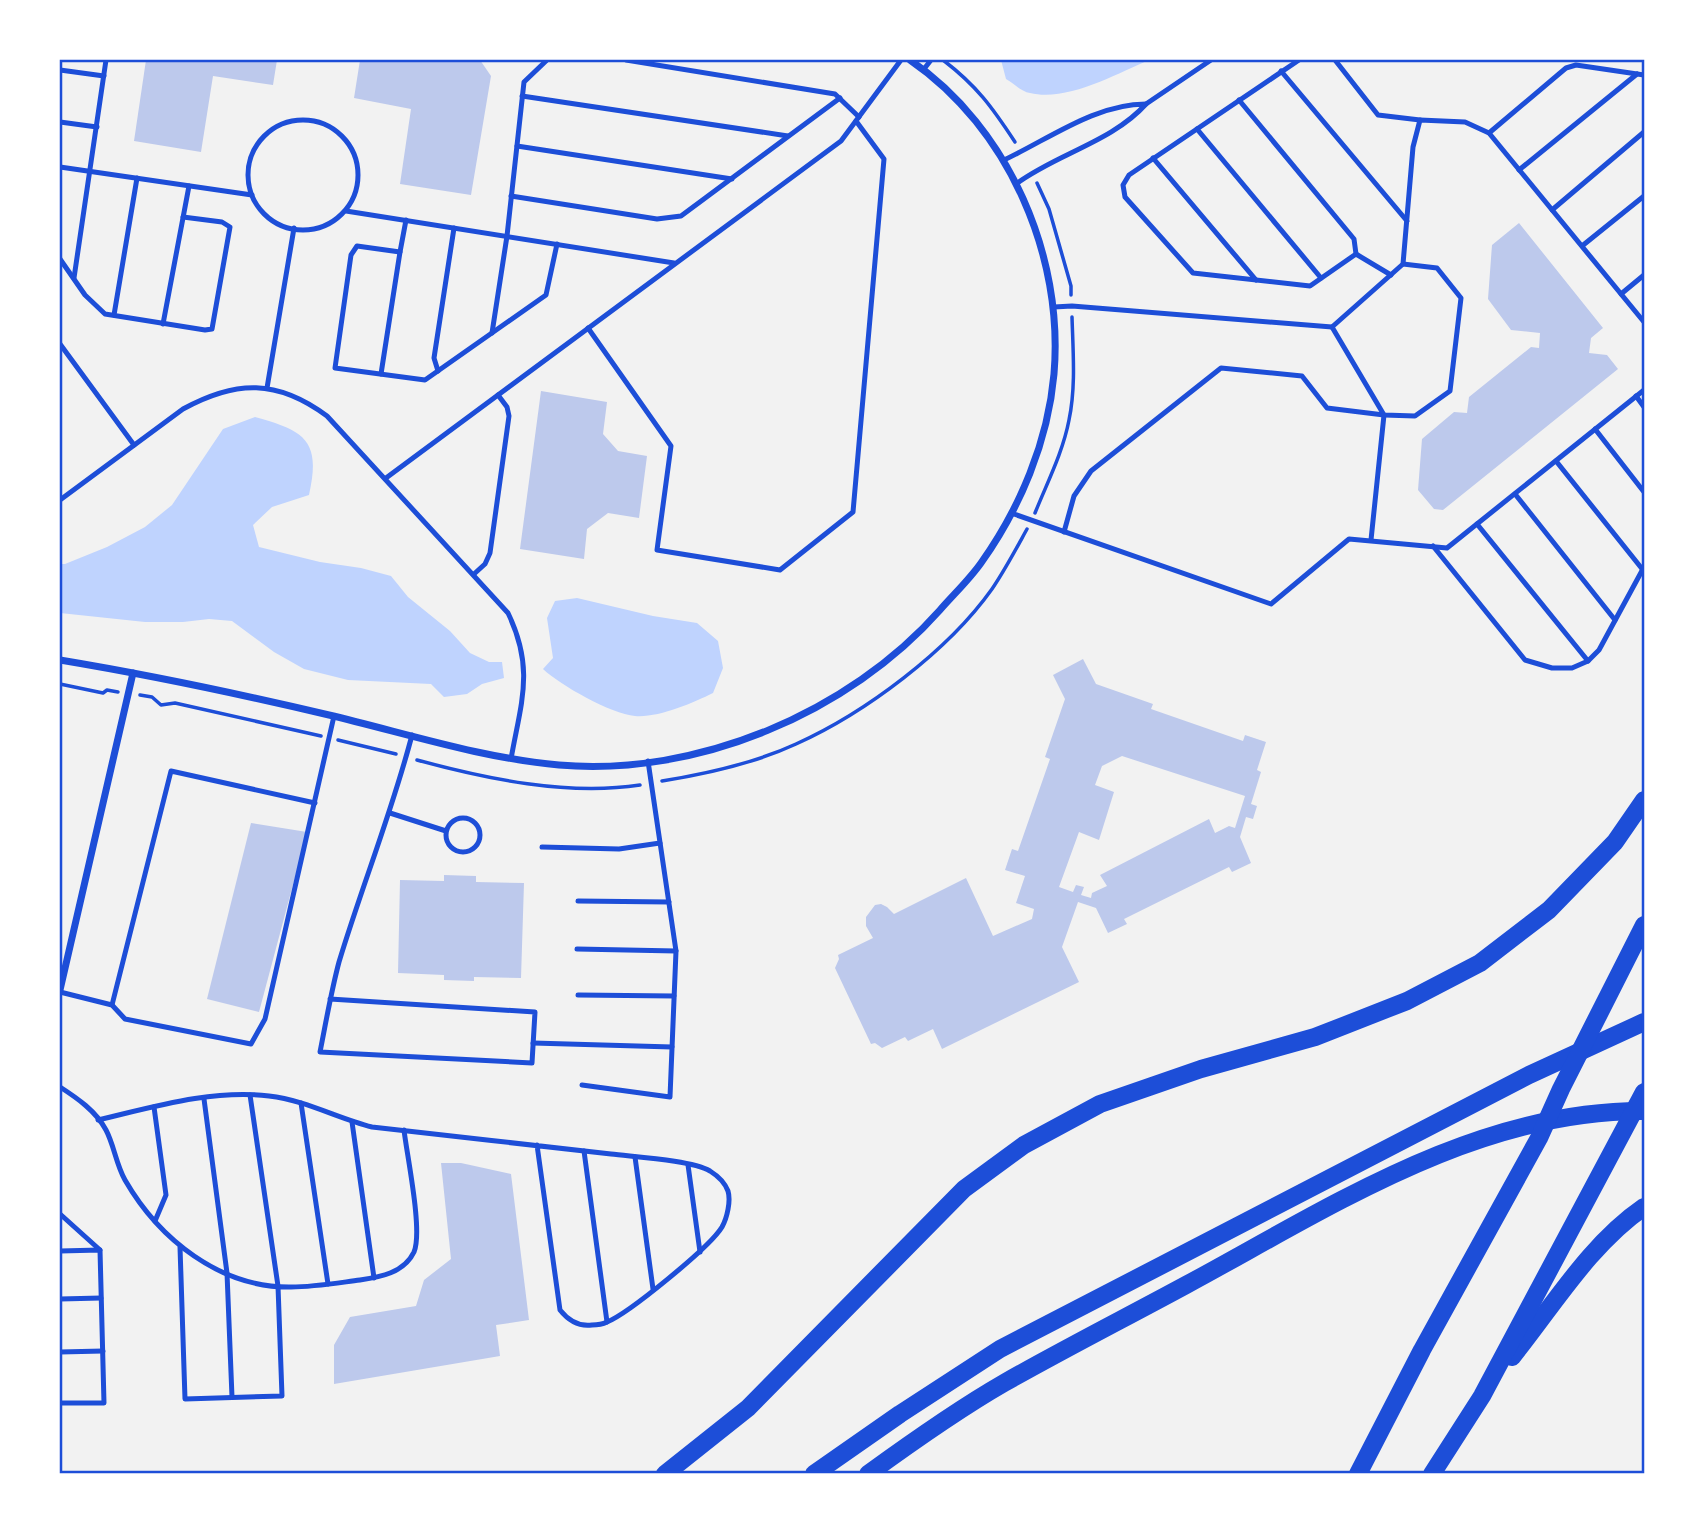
<svg xmlns="http://www.w3.org/2000/svg" width="1704" height="1533" font-family="'Sofia Sans Condensed',sans-serif">
<style>
.water{fill:#bfd3fe}
.building{fill:#bdc9ec;fill-rule:evenodd}
.lines{fill:none;stroke-linecap:round;stroke-linejoin:round}
.path{stroke:#1d4ed8;stroke-width:3.5}
.service{stroke:#1d4ed8;stroke-width:5}
.minor{stroke:#1d4ed8;stroke-width:7}
.motorway{stroke:#1d4ed8;stroke-width:18}
.neatline{fill:none;stroke:#1d4ed8;stroke-width:2.5}
</style>
<rect width="100%" height="100%" fill="#f2f2f2"/>
<g class="water">
<path d="M1001 60H1149C1116 74 1067 102 1030 93 1022 92 1013 83 1006 79Z"/>
<path d="M255 417C306 431 321 441 309 495L272 507 253 525 259 547 320 562 361 568 391 576 408 597 450 631 470 653 489 662H502L504 678 482 684 467 694 444 697 431 684 348 680 304 669 274 652 232 621 209 619 183 622H145L60 613V564H65L107 547 145 527 172 505 223 429Z"/>
<path d="M577 598 653 616 697 623 718 641 723 668 713 693C693 703 658 718 635 716 611 714 560 685 543 669L553 658 547 618 555 601Z"/>
</g>
<g class="building">
<path d="M146 60H277L273 85 213 76 201 152 134 141Z"/>
<path d="M360 60H480L491 76 471 195 400 184 411 109 354 98Z"/>
<path d="M1519 223 1603 328 1591 338 1589 353 1607 355 1618 369 1443 510 1434 509 1418 490 1422 439 1454 412 1467 413 1469 397 1531 347 1539 348 1540 333 1511 330 1488 299 1492 245Z"/>
<path d="M541 391 607 402 603 434 618 451 647 456 639 518 608 513 587 529 584 559 520 549Z"/>
<path d="M1083 659 1096 684 1153 704 1151 709 1243 741 1245 735 1266 742 1257 770 1261 772 1251 804 1257 806 1253 819 1246 817 1240 837 1251 863 1232 872 1229 867 1124 919 1127 924 1108 933 1096 908 1078 902 1062 947 1079 982 942 1049 933 1029 908 1041 905 1037 882 1048 875 1043 871 1044 835 968 839 959 838 955 873 938 866 926V917L875 905 881 904 887 907 894 914 966 878 993 936 1032 919 1034 909 1016 903 1025 876 1005 870 1012 849 1018 851 1050 759 1045 757 1065 699 1053 675ZM1122 756 1245 796 1235 828 1229 826 1215 833 1209 819 1100 875 1107 886 1092 893 1091 898 1081 895 1084 887 1076 885 1073 892 1059 887 1079 832 1099 840 1114 792 1095 785 1102 766Z"/>
<path d="M251 823 307 832 259 1012 207 999Z"/>
<path d="M444 875 476 876V882L524 883 521 978 474 977V981L444 980V975L398 973 400 880 444 881Z"/>
<path d="M441 1163H461L511 1174 529 1320 496 1325 500 1356 334 1384V1345L350 1317 416 1306 424 1280 451 1259Z"/>
</g>
<g class="lines">
<g class="path">
<path d="M943 60C977 86 992 107 1015 142"/>
<path d="M1037 183 1049 209 1071 286V295"/>
<path d="M1035 513C1047 483 1063 452 1069 420 1076 387 1073 351 1072 317"/>
<path d="M60 684 103 693 107 690 118 692"/>
<path d="M140 695 152 697 161 705 175 703 321 736"/>
<path d="M338 740 396 754"/>
<path d="M417 760C487 779 567 796 640 785"/>
<path d="M662 781C706 774 755 763 796 744 865 713 948 651 992 589 1005 570 1016 549 1027 529"/>
</g>
<g class="service">
<path d="M626 60 835 94 859 117"/>
<path d="M1299 60 1129 175 1123 185 1125 197 1193 273 1310 286 1356 254 1391 275"/>
<path d="M1335 60 1378 115 1420 120"/>
<path d="M924 69 931 60"/>
<path d="M60 70 104 76"/>
<path d="M1281 71 1407 221"/>
<path d="M522 96 788 136"/>
<path d="M1239 100 1354 239 1356 254"/>
<path d="M1146 104 1211 60"/>
<circle cx="303" cy="175" r="55"/>
<path d="M60 122 97 127"/>
<path d="M1197 129 1321 278"/>
<path d="M1489 133 1566 68 1576 65 1644 75"/>
<path d="M517 146 732 179"/>
<path d="M1153 158 1256 280"/>
<path d="M1004 160C1049 139 1095 104 1146 104 1112 142 1056 154 1016 184"/>
<path d="M60 167 252 195"/>
<path d="M1519 170 1637 74"/>
<path d="M511 196 657 219 681 216 840 98"/>
<path d="M1552 210 1644 132"/>
<path d="M346 211 674 263"/>
<path d="M406 220 400 252 357 246 351 255 335 368 425 380 546 295 557 244"/>
<path d="M1582 246 1644 196"/>
<path d="M60 259 85 295 105 314 205 330 212 329 230 227 222 222 183 217"/>
<path d="M74 278 106 60"/>
<path d="M1621 294 1644 275"/>
<path d="M1054 307 1072 306 1332 327"/>
<path d="M114 315 137 178"/>
<path d="M163 324 189 186"/>
<path d="M588 328 671 446 657 550 780 570 853 512 884 159 856 121"/>
<path d="M492 333 507 236 524 82 547 60"/>
<path d="M60 344 134 445"/>
<path d="M438 371 434 358 454 228"/>
<path d="M381 374 400 252"/>
<path d="M267 388 294 228"/>
<path d="M1636 396 1644 407"/>
<path d="M1595 429 1644 492"/>
<path d="M1556 461 1643 570"/>
<path d="M386 478 841 141 901 60"/>
<path d="M1515 494 1615 620"/>
<path d="M60 500 183 409C236 380 277 379 327 416L508 613C535 669 521 702 511 759"/>
<path d="M1011 513 1271 604 1349 539 1447 548 1644 390"/>
<path d="M1477 524 1588 661"/>
<path d="M1064 532 1074 496 1091 471 1221 368 1302 376 1327 408 1384 415 1415 416 1450 391 1461 298 1437 268 1403 264"/>
<path d="M1371 540 1384 415 1332 327 1403 264 1413 147 1420 120 1465 122 1489 133 1644 322"/>
<path d="M1433 546 1525 660 1552 668H1572L1588 661 1599 650 1644 567"/>
<path d="M474 574 485 564 490 553 509 416 507 407 498 395"/>
<path d="M390 813 446 831"/>
<circle cx="463" cy="835" r="17"/>
<path d="M542 847 619 849 660 843"/>
<path d="M578 901 669 902"/>
<path d="M577 949 676 951"/>
<path d="M60 992 112 1005 125 1019 251 1044 265 1019 334 716"/>
<path d="M578 995 674 996"/>
<path d="M330 999 535 1012 532 1063 320 1052C326 1022 331 992 339 962 362 886 392 812 412 735"/>
<path d="M112 1005 171 771 315 803"/>
<path d="M533 1043 672 1047"/>
<path d="M582 1085 670 1097 676 951 648 761"/>
<path d="M60 1087C77 1098 96 1111 106 1130 114 1145 116 1164 125 1180 159 1239 220 1288 291 1287 314 1287 337 1283 360 1280 380 1277 404 1273 414 1252 423 1231 407 1156 404 1130"/>
<path d="M204 1099 227 1273 232 1397"/>
<path d="M301 1103 328 1284"/>
<path d="M154 1107 166 1195 155 1221"/>
<path d="M98 1120C153 1107 213 1089 269 1096 305 1100 337 1118 372 1127 452 1136 531 1145 611 1154 635 1157 691 1160 710 1171 718 1176 725 1183 728 1191 731 1201 727 1218 722 1227 710 1247 629 1313 607 1322 603 1324 596 1325 592 1325 578 1327 568 1320 560 1310L537 1145"/>
<path d="M352 1122 374 1278"/>
<path d="M584 1151 607 1322"/>
<path d="M635 1157 653 1289"/>
<path d="M688 1165 700 1252"/>
<path d="M60 1214 100 1250"/>
<path d="M180 1247 185 1399 282 1396 278 1286 250 1095"/>
<path d="M60 1251 100 1250 104 1403H60"/>
<path d="M60 1299 101 1298"/>
<path d="M60 1352 103 1351"/>
</g>
<g class="minor">
<path d="M60 660C150 675 240 694 329 715 405 733 481 758 559 765 697 777 849 713 940 610 953 595 969 580 981 563 1020 508 1048 442 1054 374 1064 256 1009 128 910 60"/>
<path d="M60 990 133 673"/>
</g>
<g class="motorway">
<path d="M1512 1357C1553 1306 1590 1244 1644 1207"/>
<path d="M665 1474 748 1408 964 1189 1024 1145 1100 1104 1201 1069 1315 1037 1407 1001 1480 963 1549 910 1615 842 1644 800"/>
<path d="M814 1474 900 1414 1000 1349 1529 1075 1644 1022"/>
<path d="M868 1474C912 1442 957 1410 1004 1383 1064 1349 1125 1318 1186 1285 1329 1208 1476 1110 1644 1111"/>
<path d="M1358 1474 1422 1350 1539 1138 1561 1089 1644 925"/>
<path d="M1432 1474 1482 1396 1644 1092"/>
</g>
</g>
<rect width="1704" height="1533" fill="none" stroke="#ffffff" stroke-width="122"/>
<rect x="61" y="61" width="1582" height="1411" class="neatline"/>
</svg>
